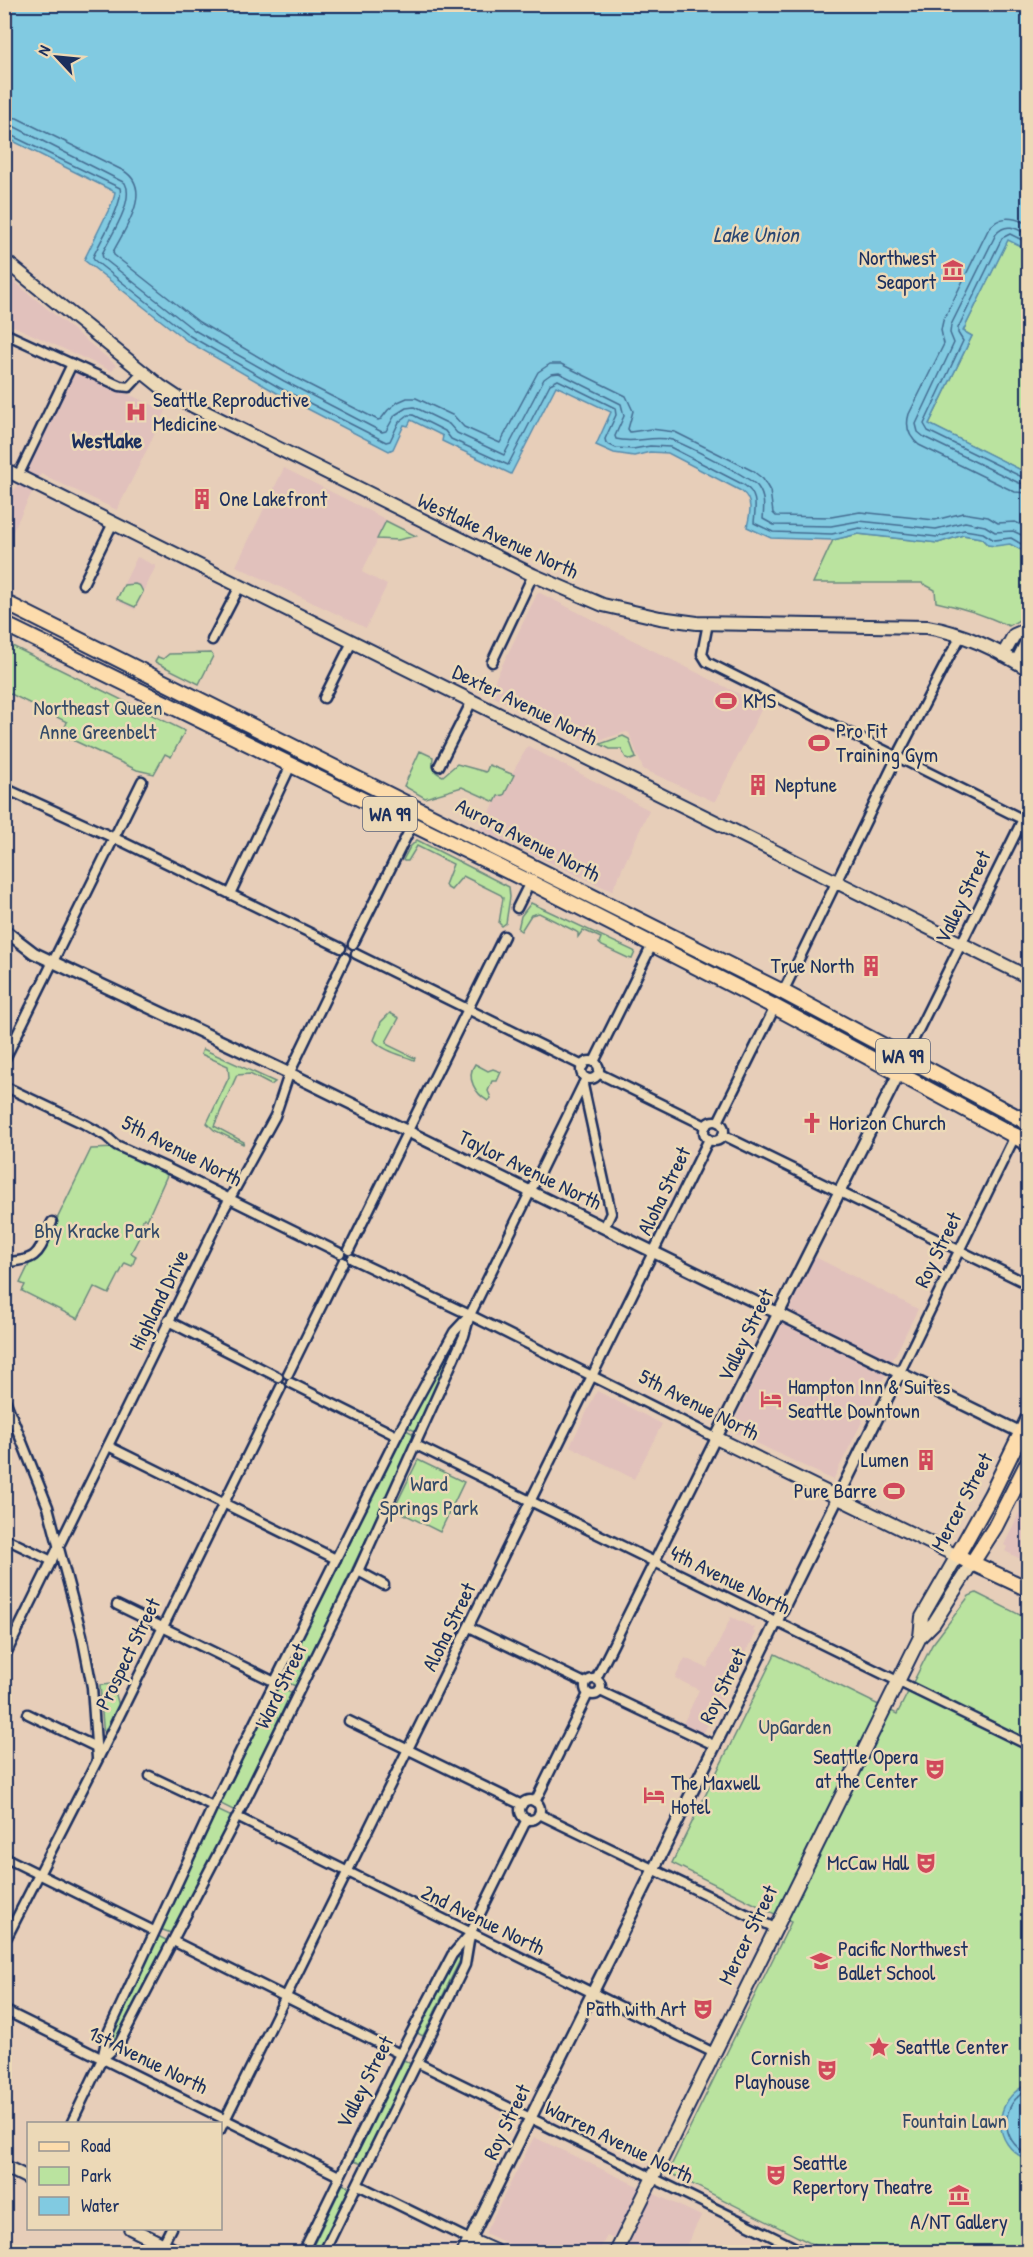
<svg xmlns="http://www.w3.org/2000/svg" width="1033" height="2257" font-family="'Patrick Hand',sans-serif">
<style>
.built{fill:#e1c1bc}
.green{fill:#bae39f;stroke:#6a897e;stroke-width:1.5}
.water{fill:#81cae1;stroke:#588cad;stroke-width:1.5}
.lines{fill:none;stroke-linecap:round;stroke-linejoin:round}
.shore{stroke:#446d92;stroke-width:1.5}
.minor-casing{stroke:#1b2f5e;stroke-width:13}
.tertiary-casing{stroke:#1b2f5e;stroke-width:15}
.secondary-casing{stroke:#1b2f5e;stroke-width:16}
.primary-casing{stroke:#1b2f5e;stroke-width:18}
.trunk-casing{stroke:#1b2f5e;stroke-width:18}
.motorway-casing{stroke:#1b2f5e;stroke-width:20}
.minor{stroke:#ecd9b7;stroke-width:8}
.tertiary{stroke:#ecd9b7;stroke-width:10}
.secondary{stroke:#ecd9b7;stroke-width:12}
.primary{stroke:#fddcac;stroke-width:14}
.trunk{stroke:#fddcac;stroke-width:14}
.motorway{stroke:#fddcac;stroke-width:15}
.labels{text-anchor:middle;stroke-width:5;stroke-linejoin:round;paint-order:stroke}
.shield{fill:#ecd9b7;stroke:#5a6279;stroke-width:1.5}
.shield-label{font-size:20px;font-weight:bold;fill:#1b2f5e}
.poi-label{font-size:21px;fill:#1b2f5e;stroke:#ecd9b7;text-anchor:start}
.street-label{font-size:21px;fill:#1b2f5e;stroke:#ecd9b7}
.park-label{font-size:21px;fill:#334a68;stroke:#ecd9b7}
.water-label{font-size:22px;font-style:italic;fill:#2a4672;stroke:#ecd9b7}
.neighbourhood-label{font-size:22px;font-weight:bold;fill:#1b2f5e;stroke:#ecd9b7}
</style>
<rect width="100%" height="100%" fill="#e7ceb9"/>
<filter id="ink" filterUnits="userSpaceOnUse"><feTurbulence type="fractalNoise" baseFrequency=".0167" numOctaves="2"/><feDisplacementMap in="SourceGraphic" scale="12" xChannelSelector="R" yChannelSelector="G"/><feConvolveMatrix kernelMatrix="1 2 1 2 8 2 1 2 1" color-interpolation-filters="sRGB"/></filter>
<g filter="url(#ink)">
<g class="built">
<path d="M5 274 116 365 112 371 7 323 5 326Z"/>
<path d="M74 370 166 411 117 510 41 474 8 541 5 539 4 486 15 490Z"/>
<path d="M284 468 387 520 362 572 387 585 366 628 236 566Z"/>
<path d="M137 557 156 566 135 610 116 600Z"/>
<path d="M538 592 763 706 715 802 643 769 629 733 626 732 590 743 488 694Z"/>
<path d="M528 746 649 810 612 891 479 830Z"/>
<path d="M815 1257 918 1309 833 1480 730 1430Z"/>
<path d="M597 1391 662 1424 634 1479 570 1446Z"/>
<path d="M1028 1495V1563L1005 1551 1007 1547 1004 1545Z"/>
<path d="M731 1617 755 1628 753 1631 756 1633 703 1734 683 1724 699 1690 675 1678 685 1658 707 1668Z"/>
<path d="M534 2137 701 2216 683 2252H642L607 2236 598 2252H526L485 2233Z"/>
</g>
<g class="green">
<path d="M1008 239 1028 250V468L1025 472 929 424 972 336 963 331Z"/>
<path d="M386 521 416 536 398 540 377 539Z"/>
<path d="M858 534 938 543 963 535 981 538 988 545 1010 544 1024 551 1027 561 1025 569 1028 574V617H1024L1009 626C987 616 960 607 936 602L935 590 922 583H813L833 540Z"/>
<path d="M135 584 140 586 143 592 135 607 117 599 124 585Z"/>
<path d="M4 642 185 731 171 757 165 754 154 774 137 770 62 735 67 722 5 691Z"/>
<path d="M211 653 213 656 199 684 155 662 158 657 163 659 169 654Z"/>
<path d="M623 736 629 739 636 758 631 760 626 758 621 749H610L600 744Z"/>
<path d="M420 751 433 757C432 768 433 772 443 776L457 764 486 772 489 765 514 775 504 795 498 796 495 802 462 787 425 798 404 786Z"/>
<path d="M417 840 509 887 510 897 506 923 502 926 499 923 503 898 501 895 463 876 451 890 446 887 445 885 453 864 417 846 408 861H404L403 860 410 847Z"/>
<path d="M531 903 634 951 635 952 632 959 628 958 602 946 599 943 601 938 583 930 578 937V933L575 931 539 913 531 915 521 931 518 929 521 916Z"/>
<path d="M390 1013 399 1018 386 1042 388 1045 415 1058 414 1060C402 1055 383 1051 374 1040L381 1022Z"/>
<path d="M203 1049 275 1082 271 1085 250 1074 237 1075 214 1126 244 1142 243 1144 214 1130 207 1123 229 1077 228 1066 201 1054Z"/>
<path d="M475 1064 488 1071 493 1069 501 1072 497 1081H492L488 1091 491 1098 488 1101C476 1094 465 1078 475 1064Z"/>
<path d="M118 1148 168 1173 147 1220 144 1218 142 1221 146 1224 131 1253 136 1256 132 1266 125 1263 109 1294 94 1287 78 1319 22 1291 25 1285 20 1283 52 1217 57 1219 91 1149Z"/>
<path d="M461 1331 460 1334 417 1432 407 1427Z"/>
<path d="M406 1430 416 1435 296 1686 280 1680Z"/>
<path d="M418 1460 464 1482 440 1532 394 1509Z"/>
<path d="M976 1593 1028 1619V2252H828L668 2172 791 1922 672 1863 775 1654 897 1714 932 1645 969 1596Z"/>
<path d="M113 1684 119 1706 104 1739 100 1685Z"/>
<path d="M277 1686 291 1693 235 1811 221 1804Z"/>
<path d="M217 1810 232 1817 174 1934 160 1929Z"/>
<path d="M158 1936 168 1941 116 2044 108 2045Z"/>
<path d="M458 1956 460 1960 423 2036 417 2033 453 1961Z"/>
<path d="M404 2060 411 2064 362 2164 354 2161Z"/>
<path d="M343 2184 350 2187 319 2252H310Z"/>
</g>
<g class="water">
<path d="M4 5H1028V250L1008 240 963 331 972 336 929 424 1025 472 1028 468V574L1025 569 1027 561 1023 551 1010 544 995 546 988 545 981 538 963 535 938 543 858 534 833 540 771 538 747 527C750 514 754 500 741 491L668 453 650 452 634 456 614 453 596 445 611 412 556 386 511 474 442 441 443 436 411 420 408 426 404 425 393 449 389 451 277 393 187 341 84 260 113 201 115 192 5 137Z"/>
<path d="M1028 2084V2160C991 2145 992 2100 1028 2084Z"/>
</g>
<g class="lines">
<g class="shore">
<path d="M4 116 17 118 124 171C154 190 124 230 113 252L114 255 199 322 288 374 378 420 381 419 388 410 398 402 407 398H416L454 416 464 427 500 443 538 372 550 364H561L626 396 633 411 628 429 630 432 651 429 675 432 753 471 763 479 770 491 773 513 776 516 831 517 860 512 935 520 963 513 988 517 998 523 1015 522 1028 528"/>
<path d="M4 125 13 126 125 183C135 201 110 237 102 254L103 258 194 330 284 381 382 432 386 431 395 415 406 408 414 407 449 424 457 433 504 455 544 379 551 374 559 373 621 404 624 416 615 436 616 439C635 444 653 435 672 440 684 444 752 478 758 487 765 497 764 507 763 519L774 525 831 526 859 521 936 529 965 522 985 526 995 532 1013 531 1028 538"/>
<path d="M4 132 120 188C124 204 100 241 93 257L94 260 190 336 280 388 386 442 390 441 399 422 408 415H413L445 431 451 439 508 465 550 384 558 380 615 408 616 415 605 439 606 443 616 448 633 449 650 446 670 447 744 485C759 495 755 508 754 523L773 532 832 534 859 528 937 537 964 530 983 533 994 540 1011 538 1028 548"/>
<path d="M1028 224C1013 217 999 214 988 230L943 321 941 330 944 344 909 414C905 427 909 437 919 445L1015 492 1028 493"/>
<path d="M1028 235C1016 228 1006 222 996 234L951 325 950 333 954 343 916 424 918 432 924 437 1019 483 1028 484"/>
<path d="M1028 243 1010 234 1002 238 958 328V333L963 341 924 424 928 431 1022 477 1028 476"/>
<path d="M1028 2090C1000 2103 999 2141 1028 2154"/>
</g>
<defs>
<g id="minor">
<path d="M4 333 120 386 129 387 143 372"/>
<path d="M18 476 72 364"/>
<path d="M83 584 113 523"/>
<path d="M708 623 702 654 707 662 1028 822"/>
<path d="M212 640 240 586"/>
<path d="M492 662 533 575"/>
<path d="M324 698 352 642"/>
<path d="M439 766 472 701"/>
<path d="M4 788 123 842 341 948"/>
<path d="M230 894 291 765"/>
<path d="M517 908 530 882"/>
<path d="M353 944 412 825"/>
<path d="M356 954 583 1066"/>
<path d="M783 992 897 757 950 655 962 635"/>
<path d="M905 1057 1023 819"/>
<path d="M4 1061 142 781"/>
<circle cx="590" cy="1070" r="9"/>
<path d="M594 1062 652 945"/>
<path d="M598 1073 706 1126"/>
<path d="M583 1085 611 1213 604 1228"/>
<path d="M4 1086 84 1124 106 1136 116 1145 169 1169 340 1253"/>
<circle cx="714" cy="1131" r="10"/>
<path d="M718 1122 775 1007"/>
<path d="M723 1135 1028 1284"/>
<path d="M349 1250 504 936"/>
<path d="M352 1259 470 1315 716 1438 596 1679"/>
<path d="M4 1262C40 1261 38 1253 52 1222"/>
<path d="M168 1321 278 1377"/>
<path d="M900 1372 1015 1136"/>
<path d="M288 1374 343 1262"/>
<path d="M291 1383 397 1436"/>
<path d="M4 1397 48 1507 82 1635 92 1687 97 1758"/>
<path d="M416 1445 1028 1745"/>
<path d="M108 1446 336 1559"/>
<path d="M4 1538 52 1561"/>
<path d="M358 1571 384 1585"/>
<path d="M117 1605 275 1682"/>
<path d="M469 1627 585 1683"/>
<path d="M4 1658 224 1209 275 1116 289 1074 345 958"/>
<circle cx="593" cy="1687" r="8"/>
<path d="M600 1691 716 1746"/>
<path d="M28 1714 96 1747"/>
<path d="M349 1721 522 1805"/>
<path d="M150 1776 213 1806"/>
<circle cx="530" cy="1810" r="10"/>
<path d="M535 1802 588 1694"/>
<path d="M539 1814 775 1928"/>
<path d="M237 1817 714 2053"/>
<path d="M4 1857 154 1931"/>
<path d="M4 1938 7 1937 97 1761 281 1387"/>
<path d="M173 1941 400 2054"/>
<path d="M4 2010 339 2176"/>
<path d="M102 2059 119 2044 237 1817 358 1571 464 1336 470 1315 586 1078"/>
<path d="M418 2063 804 2252"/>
<path d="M71 2124 102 2059 108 2033 213 1806 397 1436 454 1332 469 1316"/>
<path d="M220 2130 709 1139"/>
<path d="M358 2185 470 2240"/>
<path d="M159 2252 171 2228"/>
<path d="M303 2252 400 2054 452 1955 470 1934 527 1819"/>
<path d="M324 2252 465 1965 470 1935"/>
</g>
<g id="tertiary">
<path d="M4 930 34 953 295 1076 1028 1436"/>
<path d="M716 1438 899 1073"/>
<path d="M470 2240 900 1372"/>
</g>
<g id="secondary">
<path d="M4 260 160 386 181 400 533 575 603 605 660 618 697 623 927 627C964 633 997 650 1028 669"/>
<path d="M4 469 1028 977"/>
<path d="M1003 655 1014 635 1028 629"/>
<path d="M1017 662 1028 640"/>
<path d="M716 1438 957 1556 922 1617 920 1637"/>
<path d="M4 2166 28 2178"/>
<path d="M130 2228 178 2252"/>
<path d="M464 2252 470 2240 497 2252"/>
<path d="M616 2252 920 1637 934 1623 972 1563"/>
</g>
<g id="primary">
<path d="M1028 1419 991 1495 957 1556 1028 1589"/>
<path d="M972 1563 995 1527 1028 1462"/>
</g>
<g id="trunk">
<path d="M4 602 783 992 1023 1120"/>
<path d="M4 624 530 882 775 1007 1015 1136"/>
</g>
<g id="motorway">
<path d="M1023 1120 1028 1123"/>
<path d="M1015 1136 1028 1143"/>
</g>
</defs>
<use href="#minor" class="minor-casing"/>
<use href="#tertiary" class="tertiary-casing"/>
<use href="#secondary" class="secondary-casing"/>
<use href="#primary" class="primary-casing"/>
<use href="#trunk" class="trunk-casing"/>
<use href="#motorway" class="motorway-casing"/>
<use href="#minor" class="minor"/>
<use href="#tertiary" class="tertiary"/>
<use href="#secondary" class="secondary"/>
<use href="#primary" class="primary"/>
<use href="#trunk" class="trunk"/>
<use href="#motorway" class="motorway"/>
</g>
</g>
<defs>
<symbol id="museum-bare" viewBox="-9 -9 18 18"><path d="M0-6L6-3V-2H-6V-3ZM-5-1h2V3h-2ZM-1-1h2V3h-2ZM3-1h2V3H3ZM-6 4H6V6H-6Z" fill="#d1495b" stroke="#ecd9b7" stroke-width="2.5" paint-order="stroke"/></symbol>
<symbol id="hospital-bare" viewBox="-9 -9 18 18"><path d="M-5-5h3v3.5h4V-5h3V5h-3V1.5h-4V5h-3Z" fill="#d1495b" stroke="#ecd9b7" stroke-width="2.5" paint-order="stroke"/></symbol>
<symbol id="building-bare" viewBox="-9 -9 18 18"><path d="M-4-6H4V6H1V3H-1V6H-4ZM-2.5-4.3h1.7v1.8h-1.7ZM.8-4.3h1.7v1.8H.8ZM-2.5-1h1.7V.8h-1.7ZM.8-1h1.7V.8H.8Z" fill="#d1495b" stroke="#ecd9b7" stroke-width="2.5" paint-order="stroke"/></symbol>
<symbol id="stadium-bare" viewBox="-9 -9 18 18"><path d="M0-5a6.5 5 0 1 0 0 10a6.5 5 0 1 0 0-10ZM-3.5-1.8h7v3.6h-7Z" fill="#d1495b" stroke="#ecd9b7" stroke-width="2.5" paint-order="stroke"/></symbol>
<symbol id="church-bare" viewBox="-9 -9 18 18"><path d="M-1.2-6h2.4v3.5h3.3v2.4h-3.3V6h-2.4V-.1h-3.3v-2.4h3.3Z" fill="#d1495b" stroke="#ecd9b7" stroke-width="2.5" paint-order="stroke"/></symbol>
<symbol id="hotel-bare" viewBox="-9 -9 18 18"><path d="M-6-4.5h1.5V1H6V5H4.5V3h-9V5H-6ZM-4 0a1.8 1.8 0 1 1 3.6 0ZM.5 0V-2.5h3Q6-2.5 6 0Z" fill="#d1495b" stroke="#ecd9b7" stroke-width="2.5" paint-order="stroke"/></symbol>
<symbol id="theatre-bare" viewBox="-9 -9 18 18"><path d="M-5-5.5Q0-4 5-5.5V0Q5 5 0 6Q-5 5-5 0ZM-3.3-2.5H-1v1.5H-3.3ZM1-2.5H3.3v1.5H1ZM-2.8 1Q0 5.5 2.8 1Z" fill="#d1495b" stroke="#ecd9b7" stroke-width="2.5" paint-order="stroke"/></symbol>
<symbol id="school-bare" viewBox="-9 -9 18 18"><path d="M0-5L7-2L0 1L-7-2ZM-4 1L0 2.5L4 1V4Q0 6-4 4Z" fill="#d1495b" stroke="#ecd9b7" stroke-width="2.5" paint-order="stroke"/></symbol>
<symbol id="sight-bare" viewBox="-9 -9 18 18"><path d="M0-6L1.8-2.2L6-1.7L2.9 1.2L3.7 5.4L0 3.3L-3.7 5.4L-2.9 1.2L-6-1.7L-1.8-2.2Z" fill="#d1495b" stroke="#ecd9b7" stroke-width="2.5" paint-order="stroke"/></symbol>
</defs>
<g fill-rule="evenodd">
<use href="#museum-bare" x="938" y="255" width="30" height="30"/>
<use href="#hospital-bare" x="121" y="397" width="30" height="30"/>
<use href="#building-bare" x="187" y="484" width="30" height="30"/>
<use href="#stadium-bare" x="711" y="686" width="30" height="30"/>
<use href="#stadium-bare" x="804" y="728" width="30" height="30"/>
<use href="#building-bare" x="743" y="770" width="30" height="30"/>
<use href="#building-bare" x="856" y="951" width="30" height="30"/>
<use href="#church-bare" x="797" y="1108" width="30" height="30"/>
<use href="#hotel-bare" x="756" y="1384" width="30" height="30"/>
<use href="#building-bare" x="911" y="1445" width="30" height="30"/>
<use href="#stadium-bare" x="879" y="1476" width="30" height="30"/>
<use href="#theatre-bare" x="920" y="1754" width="30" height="30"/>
<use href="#hotel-bare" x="639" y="1780" width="30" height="30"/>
<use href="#theatre-bare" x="911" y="1848" width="30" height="30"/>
<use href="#school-bare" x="806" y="1946" width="30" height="30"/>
<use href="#theatre-bare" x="688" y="1994" width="30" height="30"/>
<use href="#sight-bare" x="864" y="2032" width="30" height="30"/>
<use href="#theatre-bare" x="812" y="2055" width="30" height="30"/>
<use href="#theatre-bare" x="761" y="2160" width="30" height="30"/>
<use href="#museum-bare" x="944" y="2180" width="30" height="30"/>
</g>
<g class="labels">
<g class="shield">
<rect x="363" y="797" width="54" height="34" rx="4.5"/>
<rect x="876" y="1039" width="54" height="34" rx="4.5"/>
</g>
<g class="shield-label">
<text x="390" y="821">WA 99</text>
<text x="903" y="1063">WA 99</text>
</g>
<g class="poi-label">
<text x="936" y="265" text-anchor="end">Northwest<tspan x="936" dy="24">Seaport</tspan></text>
<text x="153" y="407">Seattle Reproductive<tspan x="153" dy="24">Medicine</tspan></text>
<text x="219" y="506">One Lakefront</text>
<text x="743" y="708">KMS</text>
<text x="836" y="738">Pro Fit<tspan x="836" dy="24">Training Gym</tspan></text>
<text x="775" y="792">Neptune</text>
<text x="854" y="973" text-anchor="end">True North</text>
<text x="829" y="1130">Horizon Church</text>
<text x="788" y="1394">Hampton Inn &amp; Suites<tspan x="788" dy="24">Seattle Downtown</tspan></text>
<text x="909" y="1467" text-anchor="end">Lumen</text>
<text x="877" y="1498" text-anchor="end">Pure Barre</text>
<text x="918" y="1764" text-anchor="end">Seattle Opera<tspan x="918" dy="24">at the Center</tspan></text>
<text x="671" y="1790">The Maxwell<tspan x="671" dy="24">Hotel</tspan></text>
<text x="909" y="1870" text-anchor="end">McCaw Hall</text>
<text x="838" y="1956">Pacific Northwest<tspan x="838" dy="24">Ballet School</tspan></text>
<text x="686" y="2016" text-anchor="end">Path with Art</text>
<text x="896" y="2054">Seattle Center</text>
<text x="810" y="2065" text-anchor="end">Cornish<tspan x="810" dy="24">Playhouse</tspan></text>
<text x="793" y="2170">Seattle<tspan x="793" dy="24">Repertory Theatre</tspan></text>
<text x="959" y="2229" text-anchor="middle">A/NT Gallery</text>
</g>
<g class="street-label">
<text transform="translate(498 536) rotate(25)" y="7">Westlake Avenue North</text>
<text transform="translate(525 705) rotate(26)" y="7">Dexter Avenue North</text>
<text transform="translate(528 840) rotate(27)" y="7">Aurora Avenue North</text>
<text transform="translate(963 897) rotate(-64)" y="7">Valley Street</text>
<text transform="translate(182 1151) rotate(27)" y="7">5th Avenue North</text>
<text transform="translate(530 1170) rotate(26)" y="7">Taylor Avenue North</text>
<text transform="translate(664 1191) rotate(-64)" y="7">Aloha Street</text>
<text transform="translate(938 1250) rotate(-64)" y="7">Roy Street</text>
<text transform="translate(159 1300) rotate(-64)" y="7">Highland Drive</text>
<text transform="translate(746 1335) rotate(-64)" y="7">Valley Street</text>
<text transform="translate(699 1405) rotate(27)" y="7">5th Avenue North</text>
<text transform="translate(962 1502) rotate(-62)" y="7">Mercer Street</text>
<text transform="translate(730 1580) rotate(26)" y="7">4th Avenue North</text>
<text transform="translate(449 1627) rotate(-64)" y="7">Aloha Street</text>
<text transform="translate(128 1654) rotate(-64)" y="7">Prospect Street</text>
<text transform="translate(281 1686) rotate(-64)" y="7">Ward Street</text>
<text transform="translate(723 1686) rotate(-64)" y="7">Roy Street</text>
<text transform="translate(483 1920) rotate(26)" y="7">2nd Avenue North</text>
<text transform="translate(748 1935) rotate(-64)" y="7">Mercer Street</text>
<text transform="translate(148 2060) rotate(26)" y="7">1st Avenue North</text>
<text transform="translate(365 2082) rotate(-63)" y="7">Valley Street</text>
<text transform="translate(507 2122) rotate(-64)" y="7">Roy Street</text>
<text transform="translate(619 2142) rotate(26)" y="7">Warren Avenue North</text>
</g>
<g class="park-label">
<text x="98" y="715">Northeast Queen<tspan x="98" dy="24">Anne Greenbelt</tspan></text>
<text x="97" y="1238">Bhy Kracke Park</text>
<text x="429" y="1491">Ward<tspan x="429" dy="24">Springs Park</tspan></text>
<text x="795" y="1734">UpGarden</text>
<text x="955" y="2128">Fountain Lawn</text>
</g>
<g class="water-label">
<text x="756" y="242">Lake Union</text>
</g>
<g class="neighbourhood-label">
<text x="107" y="448">Westlake</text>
</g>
</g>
<rect width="1033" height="2257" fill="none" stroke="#ecd9b7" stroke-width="24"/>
<rect x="12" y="12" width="1009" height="2233" fill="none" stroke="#1b2f5e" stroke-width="2" filter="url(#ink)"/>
<rect x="27" y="2122" width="195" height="108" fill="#ecd9b7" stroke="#989593" stroke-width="1.5"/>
<rect x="39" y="2142" width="30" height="9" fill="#fddcac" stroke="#989593" stroke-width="1.5"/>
<text x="81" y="2152" font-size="18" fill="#1b2f5e">Road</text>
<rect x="39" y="2167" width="30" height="18" fill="#bae39f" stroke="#989593" stroke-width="1.5"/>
<text x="81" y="2182" font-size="18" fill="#1b2f5e">Park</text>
<rect x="39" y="2197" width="30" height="18" fill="#81cae1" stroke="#989593" stroke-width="1.5"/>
<text x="81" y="2212" font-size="18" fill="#1b2f5e">Water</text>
<g transform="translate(57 57) rotate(296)" stroke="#ecd9b7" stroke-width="4.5" paint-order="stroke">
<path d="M0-4.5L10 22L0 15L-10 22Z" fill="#1b2f5e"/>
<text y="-9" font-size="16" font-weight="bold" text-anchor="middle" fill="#1b2f5e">N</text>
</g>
</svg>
